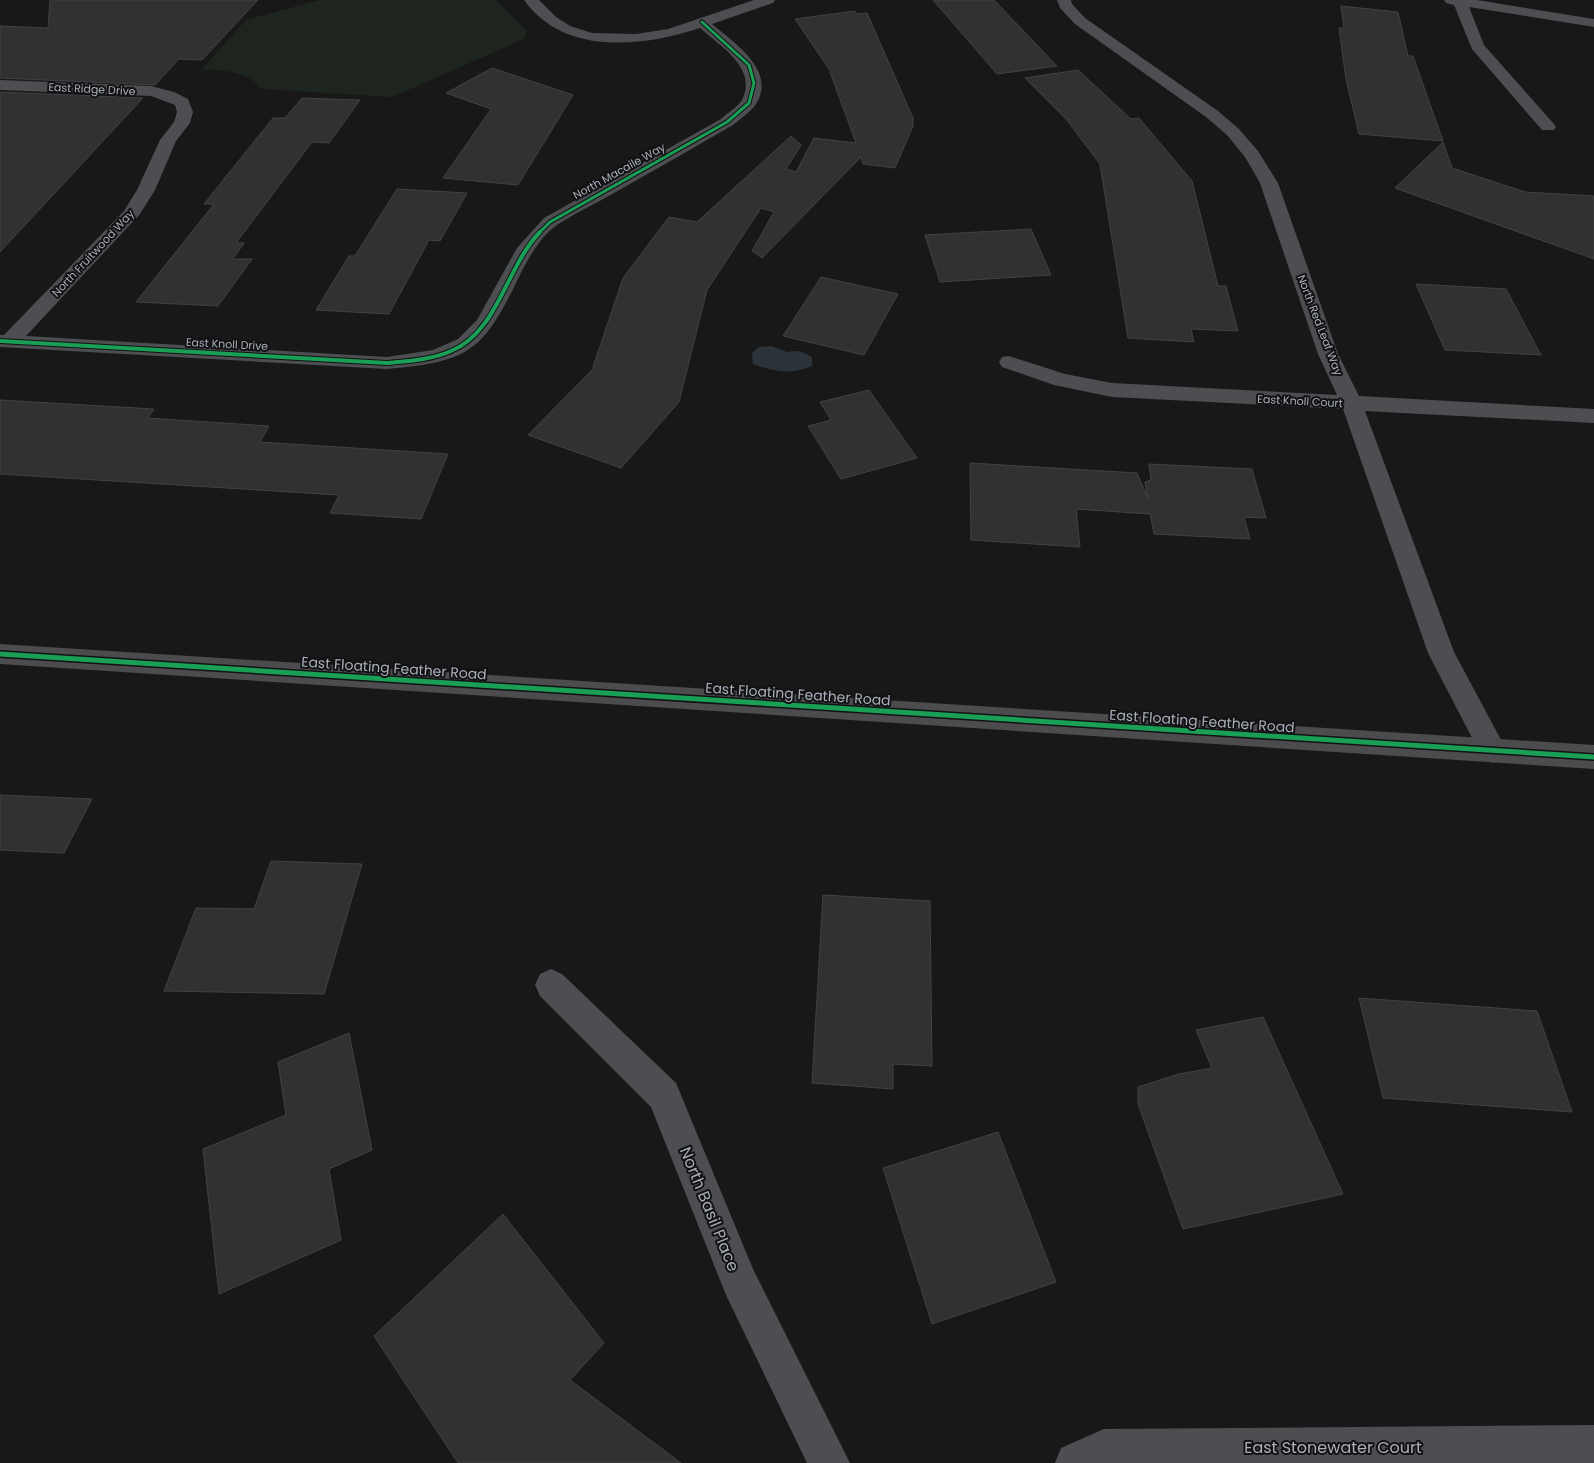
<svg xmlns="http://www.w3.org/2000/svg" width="1594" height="1463" font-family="Poppins,sans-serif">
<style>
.green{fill:#1e251f}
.water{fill:#2c343a}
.building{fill:#313132;stroke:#404244}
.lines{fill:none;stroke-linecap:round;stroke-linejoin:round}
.minor{fill:#4d4e51;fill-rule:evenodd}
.secondary{fill:#4c4c4f;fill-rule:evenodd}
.cycleway-far2-casing{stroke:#121214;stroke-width:5}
.cycleway-far1-casing{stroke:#121214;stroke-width:6}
.cycleway-casing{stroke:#121214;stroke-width:8}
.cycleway-far2{stroke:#1a9f57;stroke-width:3}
.cycleway-far1{stroke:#1a9f57;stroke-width:4}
.cycleway{stroke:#1a9f57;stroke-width:5}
.labels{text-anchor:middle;stroke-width:4;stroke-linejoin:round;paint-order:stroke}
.far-street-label{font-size:11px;fill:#aaafb9;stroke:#121214}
.street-label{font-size:14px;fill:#aaafb9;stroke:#121214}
.near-street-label{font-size:16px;fill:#aaafb9;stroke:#121214}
</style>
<rect width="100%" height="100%" fill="#181818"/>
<path class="green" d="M320 0H496L527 31 524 39 392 97 261 89C249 71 220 69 201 70L246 20Z"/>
<path class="water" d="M772 346 787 352 800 351 812 357V366C790 375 775 372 753 364L752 353 759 347Z"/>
<g class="building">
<path d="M50 0H258L202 60 179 59 155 85 0 78V26L48 28Z"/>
<path d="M933 0H994L1057 66 997 74Z"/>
<path d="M1341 6 1398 12 1408 56H1413L1443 141 1359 134 1346 79 1339 28H1344Z"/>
<path d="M855 11 857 14 867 13 913 118V126L895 168 863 164 861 157 762 258 752 251 774 212 761 208 707 290 679 402 621 468 528 435 592 370 623 278 669 217 697 222 791 136 801 145 786 169 796 172 814 138 856 143 829 69 795 19Z"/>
<path d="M492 68 573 95 518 185 443 178 491 109 446 93Z"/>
<path d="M1078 70 1131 119 1139 118 1192 181 1218 286H1226L1238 331 1191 329 1194 342 1128 338 1100 164 1066 119 1025 78Z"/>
<path d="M0 92 143 98 0 252Z"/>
<path d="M302 98 360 100 329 143 312 142 236 243H244L233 259H252L218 306 136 302 214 204H204L273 118H285Z"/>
<path d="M1443 142 1452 168 1525 192 1594 196V259L1395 188Z"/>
<path d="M397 189 467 193 440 241 429 240 389 314 316 310 349 256H355Z"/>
<path d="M1031 229 1051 275 940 282 925 235Z"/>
<path d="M821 277 898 294 864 355 783 336Z"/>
<path d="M1416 284 1506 289 1541 355 1445 350Z"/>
<path d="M869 390 917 458 841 479 808 426 831 420 820 402Z"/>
<path d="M0 400 154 409 148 418 269 426 260 442 448 454 421 519 330 513 339 495 0 474Z"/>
<path d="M970 463 1137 473 1148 498 1145 482 1151 480 1149 464 1252 469 1266 518 1244 517 1250 539 1154 534 1150 514 1076 509 1080 547 971 540Z"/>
<path d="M0 795 92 799 64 853 0 850Z"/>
<path d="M271 861 362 864 324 994 164 991 196 908 254 909Z"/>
<path d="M823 895 930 901 932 1066 893 1064V1089L812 1083Z"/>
<path d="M1359 998 1537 1011 1572 1112 1383 1098Z"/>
<path d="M1263 1017 1343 1194 1183 1229 1138 1104V1087L1179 1074 1212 1068 1196 1030Z"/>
<path d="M349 1033 372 1150 329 1169 341 1240 219 1294 203 1149 286 1115 278 1062Z"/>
<path d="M998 1132 1056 1282 932 1324 883 1168Z"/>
<path d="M503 1214 604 1343 570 1380 681 1463H458L374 1336Z"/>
</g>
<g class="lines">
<g class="minor">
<path d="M524 0H539L556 17 570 26 592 33 636 34 668 29 754 0H775L773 3 712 24C734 43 777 70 756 104 751 112 740 119 733 125 693 148 653 171 614 193 595 204 575 213 557 225 540 237 528 258 519 277 483 351 470 362 387 369L0 347V335H4L124 211 137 190 160 140 174 122 177 112 175 105 151 96 0 90V80L151 86 174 92 188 99 193 112 190 123 176 141 155 190 140 214 26 336 387 357 433 350 458 339 477 320 517 248 544 218 721 119C727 113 738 107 742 100 758 68 720 46 700 28 642 47 564 56 524 0Z"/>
<path d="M1057 0H1071L1072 4 1085 18 1218 111 1239 129 1258 151 1278 183 1338 354 1359 396 1594 409V423L1365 411 1454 652 1507 751 1503 759 1493 763 1483 759 1428 653 1343 409 1112 397 1054 385 1002 367 999 362 1002 357 1009 356 1065 374 1112 383 1337 395 1318 354 1260 183 1245 157 1227 135 1206 117 1075 24 1060 8Z"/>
<path d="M1444 0H1477L1594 19V27L1469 7 1484 45 1554 124 1556 127 1554 130H1542L1472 49 1454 5 1446 3Z"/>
<path d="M551 969 562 974 676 1083 753 1269 850 1463H807L726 1295 651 1107 540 996 535 985 540 974Z"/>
<path d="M1594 1425V1463H1055L1061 1448 1104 1429Z"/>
</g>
<path class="secondary" d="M0 644 1594 745V769L0 664Z"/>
<defs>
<path id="cycleway-far2" d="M539 233 550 222 727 122 749 103 754 83 749 65 702 22"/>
<path id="cycleway-far1" d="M0 341 387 363C408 361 431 360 451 351 498 332 506 267 540 232"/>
<path id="cycleway" d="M0 654 1594 757"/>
</defs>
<use href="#cycleway-far2" class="cycleway-far2-casing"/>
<use href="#cycleway-far1" class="cycleway-far1-casing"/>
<use href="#cycleway" class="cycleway-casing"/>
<use href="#cycleway-far2" class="cycleway-far2"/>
<use href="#cycleway-far1" class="cycleway-far1"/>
<use href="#cycleway" class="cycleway"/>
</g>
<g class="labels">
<g class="far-street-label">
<text transform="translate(92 89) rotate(3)" y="4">East Ridge Drive</text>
<text transform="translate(619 171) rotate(-29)" y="4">North Macaile Way</text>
<text transform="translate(93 253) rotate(-47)" y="4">North Fruitwood Way</text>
<text transform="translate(1320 325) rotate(69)" y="4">North Red Leaf Way</text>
<text transform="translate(227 344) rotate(3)" y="4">East Knoll Drive</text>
<text transform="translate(1300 401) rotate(3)" y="4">East Knoll Court</text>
</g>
<g class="street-label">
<text transform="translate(394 668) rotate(4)" y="5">East Floating Feather Road</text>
<text transform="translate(798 694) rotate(4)" y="5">East Floating Feather Road</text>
<text transform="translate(1202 721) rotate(4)" y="5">East Floating Feather Road</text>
</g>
<g class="near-street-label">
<text transform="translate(710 1209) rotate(68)" y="6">North Basil Place</text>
<text x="1333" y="1453">East Stonewater Court</text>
</g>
</g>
</svg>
